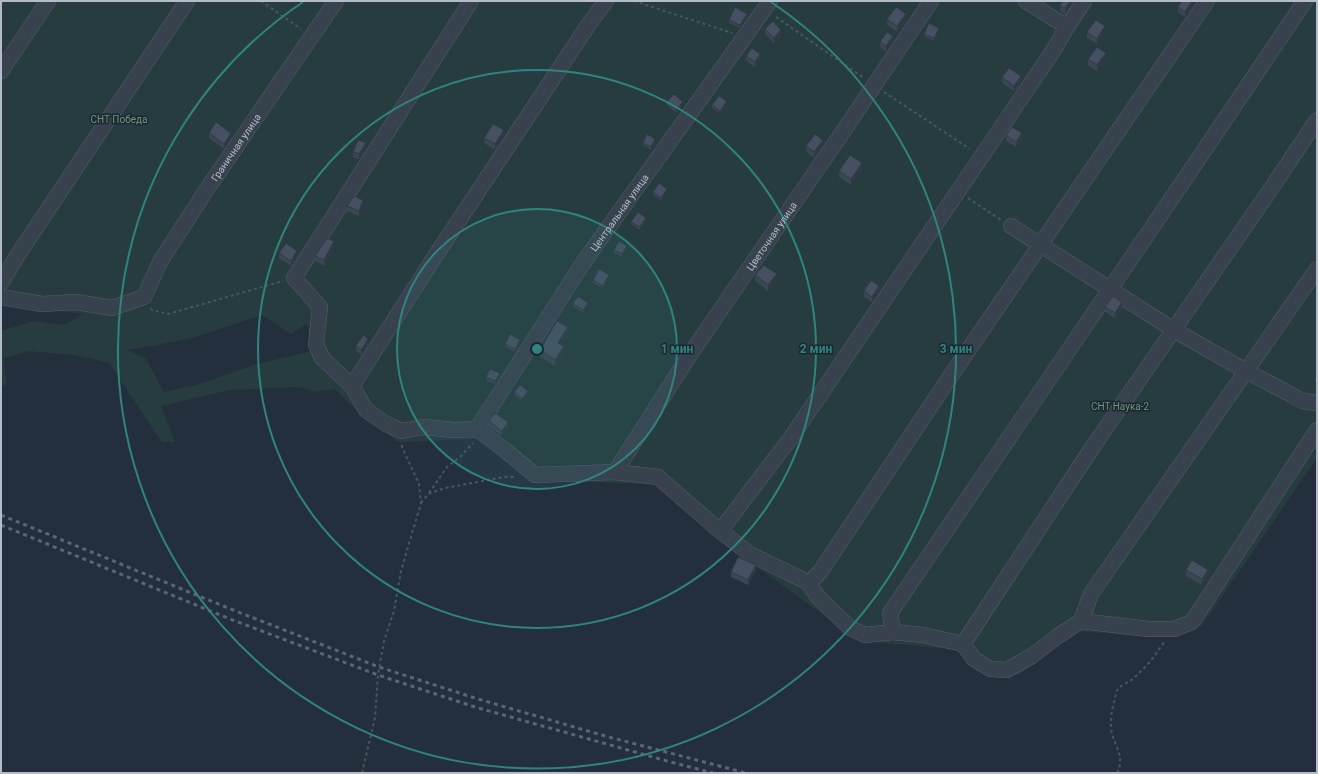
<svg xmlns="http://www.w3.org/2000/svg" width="1318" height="774" font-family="Roboto,sans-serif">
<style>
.green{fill:#263c3f;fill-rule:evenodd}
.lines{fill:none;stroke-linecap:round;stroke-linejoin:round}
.minor-casing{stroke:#565f6c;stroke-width:16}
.path{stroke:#44595c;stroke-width:2;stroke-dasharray:3 3;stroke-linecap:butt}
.minor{stroke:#38414e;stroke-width:15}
.rail{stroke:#5a6575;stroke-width:3;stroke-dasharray:4 4;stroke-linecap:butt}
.wall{fill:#3b4654}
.shaded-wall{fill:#303945}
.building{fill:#455162;stroke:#303945}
.ring{fill:none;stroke:#308480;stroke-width:2}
.labels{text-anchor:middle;stroke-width:3;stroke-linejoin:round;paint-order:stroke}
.park-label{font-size:10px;fill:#6b9a76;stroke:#1d2633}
.street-label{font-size:10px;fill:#b4bcc9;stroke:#1d2633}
.centre{fill:#308480;stroke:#1d2633;stroke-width:2}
.ring-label{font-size:12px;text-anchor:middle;font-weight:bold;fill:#308480;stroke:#1d2633;stroke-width:3;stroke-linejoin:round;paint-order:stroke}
</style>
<rect width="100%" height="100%" fill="#242f3e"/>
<path class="green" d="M1 1H1317V458L1202 626 1155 637 1077 631 1018 675 986 671 960 650 876 642 846 631 739 554 656 484 530 481 478 439 398 442 356 410 335 389 313 392 300 387 230 390 161 406 175 442H162L109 363 74 355 28 351 3 359 7 384 1 386V331L34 321 64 325 83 314 1 303ZM262 315 291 334 306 324 308 328 311 351 254 365 196 385 164 392 146 359 128 350 189 339Z"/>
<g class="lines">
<defs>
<g id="minor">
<path d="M471 1 294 278 320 307 316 344 322 358 352 386 432 261 589 24 606 1"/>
<path d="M1026 1 1067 27"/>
<path d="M1 71 48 1"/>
<path d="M1011 226 1174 330 1246 371 1303 401 1317 403"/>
<path d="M1 283 19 253 187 1"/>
<path id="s1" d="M1 297 42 304 76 302 112 308 144 297 161 260 209 186 336 1"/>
<path d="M352 386 366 410 386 424 402 431 423 427 454 430 477 429 506 451 535 475 615 472 658 477 720 531 750 554 809 583 820 572 952 374 1207 1"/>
<path id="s2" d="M477 429 583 263 770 1"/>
<path id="s3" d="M615 472 691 353 840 136 931 1"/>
<path d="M720 531 790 439 1053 51 1067 27 1084 1"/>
<path d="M809 583 817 596 850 628 865 635 893 632 890 613C1028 408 1168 206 1305 1"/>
<path d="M1081 621 1091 594 1317 269"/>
<path d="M893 632 923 635 963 644 1092 448 1275 183 1317 120"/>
<path d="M963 644 974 659 990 669 1007 670 1032 656 1058 636 1081 621 1148 629H1174L1192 622 1317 430"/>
</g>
</defs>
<use href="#minor" class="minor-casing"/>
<g class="path">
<path d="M261 1 301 29"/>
<path d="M634 1 732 33"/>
<path d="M776 17 864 78"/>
<path d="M884 92 970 149"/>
<path d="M968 198 1001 220"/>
<path d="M151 308 152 310 168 314 283 281"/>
<path d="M429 493 447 467 460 457 473 443"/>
<path d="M421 503 428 494 445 488 504 477H515"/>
<path d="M362 773 375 718 378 675 384 641 394 611 401 571 421 503 419 484 402 447V444"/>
<path d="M1117 773C1126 756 1113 745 1111 728 1110 714 1114 701 1118 688L1133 679 1150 662 1165 641"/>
</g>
<use href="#minor" class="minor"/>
<g class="rail">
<path d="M1 515 233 610 379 667 478 699 605 736 746 773"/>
<path d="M1 525 230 619 378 675 475 707 667 761 713 773"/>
</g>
</g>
<g class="wall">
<path d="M1073 1 1065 14 1060 11V6Z"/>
<path d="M1178 7H1192L1185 17 1178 12Z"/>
<path d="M747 16 740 28 729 23V20Z"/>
<path d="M887 19 906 20 897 32 887 25Z"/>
<path d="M765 29 781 36 774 43 765 34Z"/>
<path d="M939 31 934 41 924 36V34Z"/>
<path d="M1105 31 1097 44 1087 38V32Z"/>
<path d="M893 41 886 52 880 47V42Z"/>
<path d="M746 56 760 59 755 67 746 61Z"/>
<path d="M1088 59H1106L1097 71 1088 65Z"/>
<path d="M1002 77 1021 81 1014 91 1002 83Z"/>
<path d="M667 102 683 105 676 113 667 105Z"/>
<path d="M727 104 720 113 712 108V105Z"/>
<path d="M209 133 231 138 224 149 209 138Z"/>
<path d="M1006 135 1022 139 1016 147 1006 141Z"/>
<path d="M504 136 495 150 484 143V138Z"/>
<path d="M655 142 651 150 643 145V143Z"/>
<path d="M823 145 814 158 806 151V146Z"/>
<path d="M366 148 359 160 353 157V152Z"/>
<path d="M862 169 851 185 839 177V171Z"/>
<path d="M667 191 661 200 653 195V192Z"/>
<path d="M347 206H363L359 216 347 211Z"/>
<path d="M646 221 640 230 631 224V222Z"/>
<path d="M334 247 324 266 315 261V256Z"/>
<path d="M627 249 622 257 614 253V250Z"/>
<path d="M279 253 297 256 291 266 279 258Z"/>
<path d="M755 275 777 280 768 291 755 281Z"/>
<path d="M609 278 603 288 593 283V280Z"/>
<path d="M864 291H879L872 302 864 297Z"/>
<path d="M573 303 588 305 583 313 573 306Z"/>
<path d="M1105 307 1122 308 1115 318 1105 312Z"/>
<path d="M568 333 561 344 564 352 555 366 540 357V350Z"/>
<path d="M520 342 515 352 505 347V344Z"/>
<path d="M368 344 361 355 356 351V345Z"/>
<path d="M1317 373V383L1315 382V376Z"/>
<path d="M500 375 495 384 486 380V377Z"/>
<path d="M514 392 528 394 522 401 514 395Z"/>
<path d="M489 421 508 428 502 436 489 427Z"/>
<path d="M756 570 748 585 731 577V572Z"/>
<path d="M1186 570 1208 575 1202 585 1186 576Z"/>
</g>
<g class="shaded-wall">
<path d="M1070 1H1073V2L1065 14V8Z"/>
<path d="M1192 1V7L1185 17V12Z"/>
<path d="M747 14V16L740 28V25Z"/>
<path d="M906 14V20L897 32V26Z"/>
<path d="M1105 26V31L1097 44V39Z"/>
<path d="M939 28V31L934 41V38Z"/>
<path d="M781 30V36L774 43V38Z"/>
<path d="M893 36V41L886 52V46Z"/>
<path d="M1106 53V59L1097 71V65Z"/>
<path d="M760 54V59L755 67V62Z"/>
<path d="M1021 76V81L1014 91V86Z"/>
<path d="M727 101V104L720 113V111Z"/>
<path d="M683 102V105L676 113V110Z"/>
<path d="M504 130V136L495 150V144Z"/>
<path d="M231 133V138L224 149V144Z"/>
<path d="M1022 133V139L1016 147V142Z"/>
<path d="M655 139V142L651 150V147Z"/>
<path d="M823 140V145L814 158V152Z"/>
<path d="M366 143V148L359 160V154Z"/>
<path d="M862 163V169L851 185V179Z"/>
<path d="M667 189V191L661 200V198Z"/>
<path d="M363 200V206L359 216V211Z"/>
<path d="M646 218V221L640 230V227Z"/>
<path d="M334 241V247L324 266V260Z"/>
<path d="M627 246V249L622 257V254Z"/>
<path d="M297 251V256L291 266V261Z"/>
<path d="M777 274V280L768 291V285Z"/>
<path d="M609 275V278L603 288V286Z"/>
<path d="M879 286V291L872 302V297Z"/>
<path d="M1122 302V308L1115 318V313Z"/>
<path d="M588 303V305L583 313V310Z"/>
<path d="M568 327V333L558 349V343Z"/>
<path d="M368 339V344L361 355V350Z"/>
<path d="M520 340V342L515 352V349Z"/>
<path d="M564 346V352L555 366V360Z"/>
<path d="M500 373V375L495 384V381Z"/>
<path d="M528 391V394L522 401V399Z"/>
<path d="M508 422V428L502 436V431Z"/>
<path d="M756 565V570L748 585V580Z"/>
<path d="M1208 570V575L1202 585V579Z"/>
</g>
<g class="building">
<path d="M1062 1H1070L1065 8 1060 6Z"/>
<path d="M1182 1H1192L1185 12 1178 7Z"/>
<path d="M735 7 747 14 740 25 729 20Z"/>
<path d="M896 7 906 14 897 26 887 19Z"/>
<path d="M1096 20 1105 26 1097 39 1087 32Z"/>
<path d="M773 21 781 30 774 38 765 29Z"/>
<path d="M929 23 939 28 934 38 924 34Z"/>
<path d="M887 32 893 36 886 46 880 42Z"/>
<path d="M1097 47 1106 53 1097 65 1088 59Z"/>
<path d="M752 48 760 54 755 62 746 56Z"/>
<path d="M1009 68 1021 76 1014 86 1002 77Z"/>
<path d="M674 94 683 102 676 110 667 102Z"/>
<path d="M719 96 727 101 720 111 712 105Z"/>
<path d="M216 122 231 133 224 144 209 133Z"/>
<path d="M493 124 504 130 495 144 484 138Z"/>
<path d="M1012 127 1022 133 1016 142 1006 135Z"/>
<path d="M647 134 655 139 651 147 643 143Z"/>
<path d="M815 134 823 140 814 152 806 146Z"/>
<path d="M358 140 366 143 359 154 353 152Z"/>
<path d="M850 155 862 163 851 179 839 171Z"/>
<path d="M659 183 667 189 661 198 653 192Z"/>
<path d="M354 196 363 200 359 211 347 206Z"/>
<path d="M638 212 646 218 640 227 631 222Z"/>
<path d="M327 238 334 241 324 260 315 256Z"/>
<path d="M619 241 627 246 622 254 614 250Z"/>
<path d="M286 243 297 251 291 261 279 253Z"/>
<path d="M764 265 777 274 768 285 755 275Z"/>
<path d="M599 269 609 275 603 286 593 280Z"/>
<path d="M871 280 879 286 872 297 864 291Z"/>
<path d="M578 296 588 303 583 310 573 303Z"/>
<path d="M1113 296 1122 302 1115 313 1105 307Z"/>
<path d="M557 321 568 327 558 343 564 346 555 360 540 350Z"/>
<path d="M510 334 520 340 515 349 505 344Z"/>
<path d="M364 335 368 339 361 350 356 345Z"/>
<path d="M490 369 500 373 495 381 486 377Z"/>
<path d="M1317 373V378L1315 376Z"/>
<path d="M520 385 528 391 522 399 514 392Z"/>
<path d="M495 413 508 422 502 431 489 421Z"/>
<path d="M738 557 756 565 748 580 731 572Z"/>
<path d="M1192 560 1208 570 1202 579 1186 570Z"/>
</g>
<circle cx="537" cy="349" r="140" fill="#308480" fill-opacity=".12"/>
<g class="ring">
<circle cx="537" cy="349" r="140"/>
<circle cx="537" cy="349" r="279"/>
<path d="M771 2A419 419 0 1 1 303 2"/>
</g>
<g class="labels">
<g class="park-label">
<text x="119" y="123">СНТ Победа</text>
<text x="1120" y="410">СНТ Наука-2</text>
</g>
<g class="street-label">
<text dy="4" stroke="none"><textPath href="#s1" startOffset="322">Граничная улица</textPath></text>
<text dy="4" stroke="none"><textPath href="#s2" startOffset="259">Центральная улица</textPath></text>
<text dy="4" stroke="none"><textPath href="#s3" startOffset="283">Цветочная улица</textPath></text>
</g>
</g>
<circle cx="537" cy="349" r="6" class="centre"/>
<g class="ring-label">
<text x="677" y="353">1 мин</text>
<text x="816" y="353">2 мин</text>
<text x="956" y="353">3 мин</text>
</g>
<rect width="1318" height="774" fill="none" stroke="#b4bcc9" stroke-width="4"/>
</svg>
